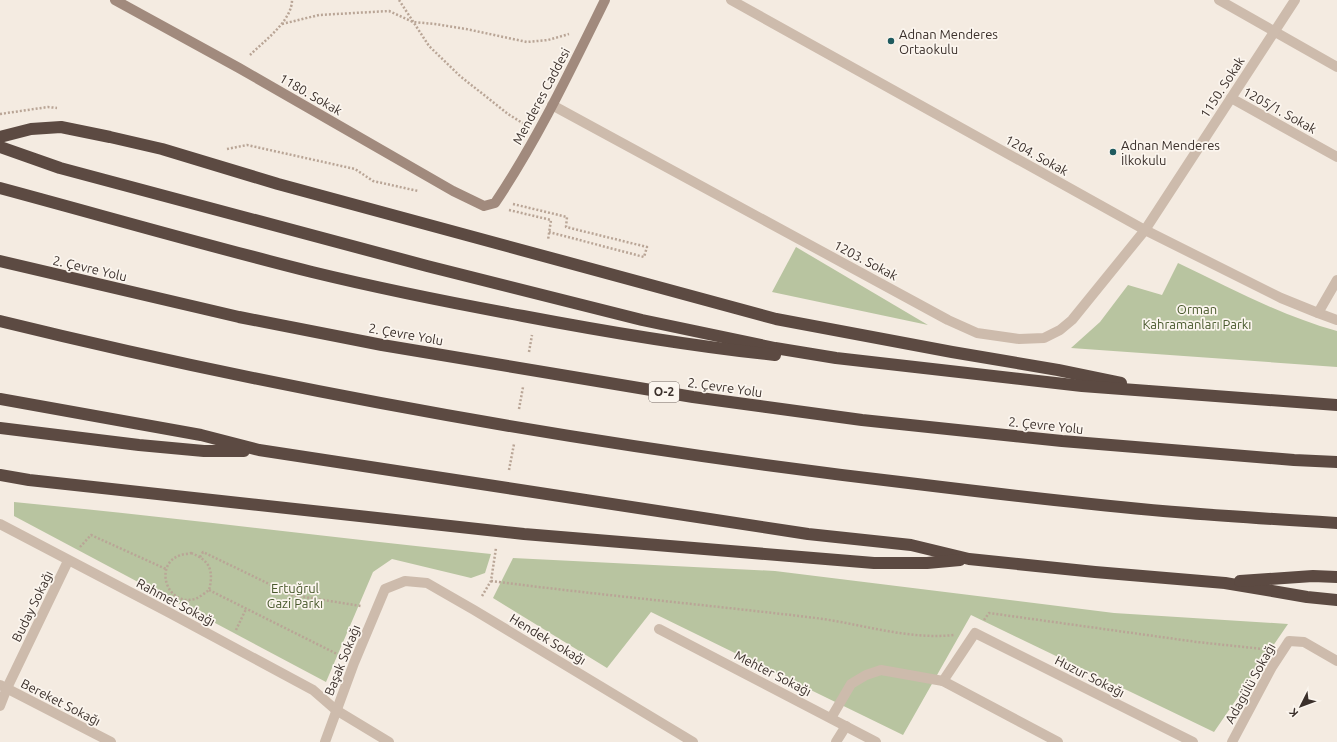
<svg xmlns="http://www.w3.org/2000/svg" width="1337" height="742" font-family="Ubuntu,sans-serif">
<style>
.green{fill:#b8c4a0}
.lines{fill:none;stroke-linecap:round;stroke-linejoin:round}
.path{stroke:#b9a596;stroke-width:2.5;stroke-dasharray:2 2;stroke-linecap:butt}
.street{stroke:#cdbbac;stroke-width:10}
.secondary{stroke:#a18a7d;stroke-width:10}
.highway{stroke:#5c4a42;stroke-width:12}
.poi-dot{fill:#1f5a5e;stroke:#fbf5ee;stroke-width:1.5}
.labels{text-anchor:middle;stroke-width:3.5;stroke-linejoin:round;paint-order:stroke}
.shield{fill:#fbf5ee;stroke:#756b66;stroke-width:1}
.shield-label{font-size:12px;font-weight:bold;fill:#3b302b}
.poi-label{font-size:13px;fill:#3b302b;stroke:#fbf5ee;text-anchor:start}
.street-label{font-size:13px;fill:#3b302b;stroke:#fbf5ee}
.park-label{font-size:13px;fill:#4a5a2e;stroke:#fbf5ee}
</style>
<rect width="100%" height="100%" fill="#f4ebe1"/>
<g class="green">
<path d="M796 247 928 325 772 292Z"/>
<path d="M1178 263C1230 288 1282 316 1337 331V367L1071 348 1100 322 1128 285 1162 295Z"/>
<path d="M14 502C173 517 332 538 491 554L485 573 471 578 392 559 373 572 326 682 14 516Z"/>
<path d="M513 558 775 571 1114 613 1288 624 1214 732 971 615 903 735 651 612 607 668 493 598Z"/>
</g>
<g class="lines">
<g class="path">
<path d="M399 0 429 46 460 76 508 114 524 124"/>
<path d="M282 24 319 15 389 11 413 22 435 24 466 29 527 42 548 40 569 34"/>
<path d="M250 55C264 41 292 21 292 0"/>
<path d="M0 114 48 107 57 108"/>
<path d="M227 149 247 145 355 169 373 181 418 191"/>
<path d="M513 204 567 217 566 227 647 247 644 257 549 232"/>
<path d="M509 210 551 220 548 240"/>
<path d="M529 352 532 335"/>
<path d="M519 409 523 387"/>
<path d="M509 470 514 444"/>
<path d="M80 547 91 535 166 569"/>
<path d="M191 553C210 560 214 571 209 590 205 593 200 597 195 599 166 607 153 563 181 555 184 554 188 554 191 553Z"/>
<path d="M200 557 203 552 292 595 361 606"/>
<path d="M491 581C599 595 708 605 816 618 862 624 908 640 954 635"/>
<path d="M209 590 339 655"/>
<path d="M482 596 491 581 496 548"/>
<path d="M984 620 989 613 1197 642 1263 649"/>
<path d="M236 630 246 609"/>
</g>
<g class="street">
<path d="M731 0 1145 230 1281 298 1318 313 1337 320"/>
<path d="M1219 0 1337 67"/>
<path d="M1231 98 1337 157"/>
<path d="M552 105 948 320 977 333 1019 339 1044 338 1060 330 1072 320 1145 230 1295 0"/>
<path d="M1318 313 1337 280"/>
<path d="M0 524 168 612 313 690 336 710 389 742"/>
<path d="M659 629 876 742"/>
<path d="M943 681 975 633 1193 742"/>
<path d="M0 685 111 742"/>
<path d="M0 706 7 688 68 561"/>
<path d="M831 718 851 684 866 675 881 670 943 681 1058 742"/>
<path d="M325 742 354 663 385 589 405 581 427 583 474 610 693 742"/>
<path d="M836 742 846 726"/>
<path d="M1232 742 1272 667 1289 641 1304 642 1337 661"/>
</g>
<path class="secondary" d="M115 0 239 68 453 191 484 206 495 203C538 139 571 69 605 0"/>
<g class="highway">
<path d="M0 137 31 129 61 127 110 137 162 149 278 184 776 319 952 352 1058 370 1121 383"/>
<path d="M0 147 60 168 427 266 642 320 775 348 836 358 1082 386 1337 405"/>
<path d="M0 188C104 216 208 246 312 272 382 289 452 303 523 316 607 332 691 346 775 355"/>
<path d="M0 261 239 317 382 345 693 397 862 420 1062 441 1294 460 1337 462"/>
<path d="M0 321C302 395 608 448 917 484 1007 495 1097 506 1188 513 1237 517 1287 520 1337 523"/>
<path d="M0 399 201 435 259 450 808 534 911 545 969 559 1095 572 1225 583 1307 597 1337 600"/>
<path d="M0 428 139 445 204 451H244"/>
<path d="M0 475 29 480 524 534 874 563H927L960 560"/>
<path d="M1240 581 1313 576 1337 577"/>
</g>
</g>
<g class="poi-dot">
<circle cx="891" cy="41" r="4"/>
<circle cx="1113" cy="152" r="4"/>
</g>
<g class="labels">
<rect class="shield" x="649" y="382" width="30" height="20" rx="3"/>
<g class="shield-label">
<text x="664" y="396">O-2</text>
</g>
<g class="poi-label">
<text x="899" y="39">Adnan Menderes<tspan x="899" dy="15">Ortaokulu</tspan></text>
<text x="1121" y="150">Adnan Menderes<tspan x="1121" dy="15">İlkokulu</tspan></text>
</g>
<g class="street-label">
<text transform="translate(1222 87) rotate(-57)" y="5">1150. Sokak</text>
<text transform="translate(311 94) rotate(30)" y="5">1180. Sokak</text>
<text transform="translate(541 96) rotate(-62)" y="5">Menderes Caddesi</text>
<text transform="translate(1280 110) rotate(29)" y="5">1205/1. Sokak</text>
<text transform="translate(1037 155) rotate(29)" y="5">1204. Sokak</text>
<text transform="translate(866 260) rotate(28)" y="5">1203. Sokak</text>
<text transform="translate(90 268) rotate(13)" y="5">2. Çevre Yolu</text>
<text transform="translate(406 334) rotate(10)" y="5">2. Çevre Yolu</text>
<text transform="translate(725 387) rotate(8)" y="5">2. Çevre Yolu</text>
<text transform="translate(1046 425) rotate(6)" y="5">2. Çevre Yolu</text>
<text transform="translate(176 602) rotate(28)" y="5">Rahmet Sokağı</text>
<text transform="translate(32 606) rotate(-64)" y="5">Buday Sokağı</text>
<text transform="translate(548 639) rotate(31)" y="5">Hendek Sokağı</text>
<text transform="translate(342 660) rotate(-68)" y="5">Başak Sokağı</text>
<text transform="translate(773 673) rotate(27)" y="5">Mehter Sokağı</text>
<text transform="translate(1090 676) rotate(27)" y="5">Huzur Sokağı</text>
<text transform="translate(1250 683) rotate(-61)" y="5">Adagülü Sokağı</text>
<text transform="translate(61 702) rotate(27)" y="5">Bereket Sokağı</text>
</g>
<g class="park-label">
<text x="1197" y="314">Orman<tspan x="1197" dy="15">Kahramanları Parkı</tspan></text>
<text x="295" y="593">Ertuğrul<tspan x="295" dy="15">Gazi Parkı</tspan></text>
</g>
</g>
<g transform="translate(1301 706) rotate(228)" stroke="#fbf5ee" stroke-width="3" paint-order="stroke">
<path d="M0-3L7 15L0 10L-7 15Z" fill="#3b302b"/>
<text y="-6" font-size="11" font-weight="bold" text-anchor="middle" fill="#3b302b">K</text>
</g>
</svg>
